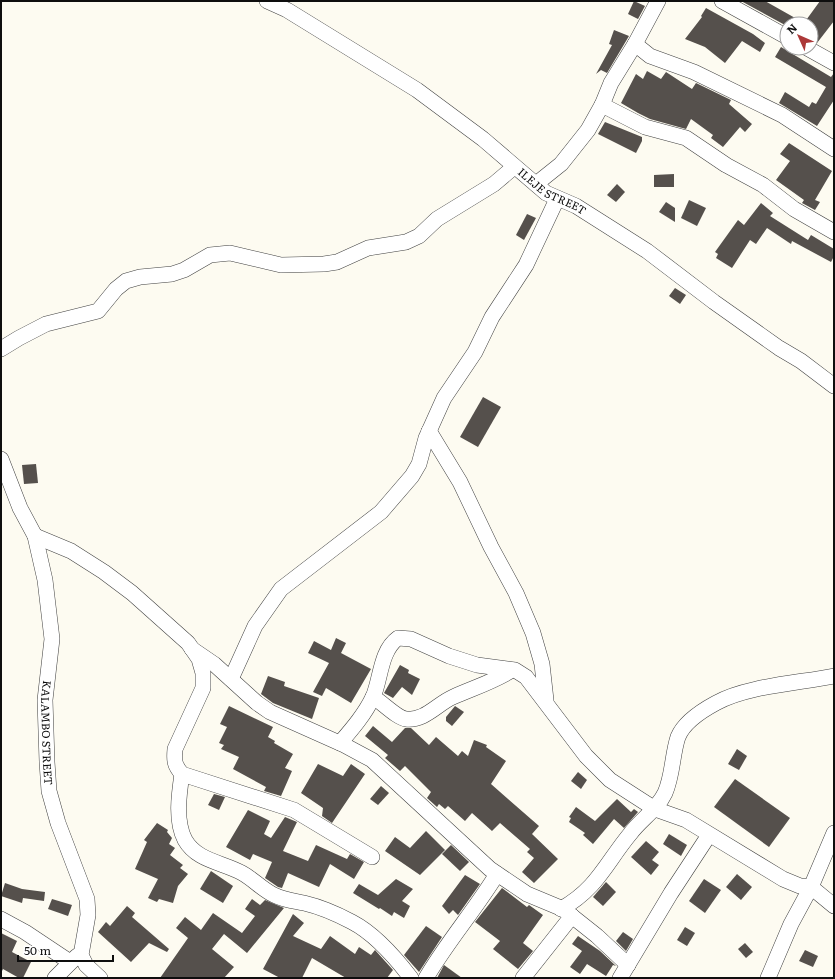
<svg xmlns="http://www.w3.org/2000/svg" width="835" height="979" font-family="Literata,serif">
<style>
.building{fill:#55504c}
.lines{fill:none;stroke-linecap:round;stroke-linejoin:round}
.street-casing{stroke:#414141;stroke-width:16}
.street{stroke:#fff;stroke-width:15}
.labels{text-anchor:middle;stroke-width:4;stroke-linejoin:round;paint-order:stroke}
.street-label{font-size:11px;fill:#0e0e0e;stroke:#fff}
</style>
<rect width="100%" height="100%" fill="#fdfbf1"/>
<g class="building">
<path d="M634 1 645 6 638 19 628 14Z"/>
<path d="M741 1H765L804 23 820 1H834V21L817 43 811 38V24L785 25Z"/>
<path d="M706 8 753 34 765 43 760 52 742 41 725 63 705 47 685 39 702 17 701 16Z"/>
<path d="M614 30 629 36 607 73 601 70 596 74 612 45 609 44Z"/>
<path d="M781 47 831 77 834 73V100L817 126 779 103 785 92 809 107 812 102 816 104 826 87 775 57Z"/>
<path d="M647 71 661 79 666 72 692 89 696 83 731 100 729 104 752 124 745 132 740 127 723 147 711 138 713 135 691 119 686 129 650 119 638 113 621 103 636 74 643 79Z"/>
<path d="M605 122 642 137V141L636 153 598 134Z"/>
<path d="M789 143 832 171 815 200 820 202 815 210 802 203 804 200 776 180 790 161 780 154Z"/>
<path d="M674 174V187H654V175Z"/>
<path d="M617 184 625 192 616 202 607 195Z"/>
<path d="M689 200 706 208 697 226 681 218Z"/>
<path d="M666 202 675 208V222L659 212Z"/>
<path d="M761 203 773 213 770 216 808 240 811 235 834 249V256L831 262 792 241 791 244 767 228 756 244 750 240 732 268 716 258 718 254 715 252 738 220 744 225Z"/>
<path d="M527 214 536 218 524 240 516 235Z"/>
<path d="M675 288 686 295 680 304 669 296Z"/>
<path d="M483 397 501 407 478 447 460 437Z"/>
<path d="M36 464 38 483 24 484 22 465Z"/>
<path d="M336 638 346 643 341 653 371 669 351 703 326 688 322 696 313 692 329 663 308 653 314 641 331 650Z"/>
<path d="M400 665 409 670 408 673 420 679 412 695 402 687 393 698 384 693Z"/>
<path d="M268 676 285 682 284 686 319 698 312 719 273 703 261 694Z"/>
<path d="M229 706 273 727 268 737 275 741 274 743 293 754 285 768 292 771 281 796 264 791 266 787 233 769 239 757 221 749 224 745 219 743 227 727 220 724Z"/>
<path d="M455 706 464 712 452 726 446 721V717Z"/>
<path d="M373 726 392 742 405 728H411L429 745 436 737 458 756 462 751 468 756 474 740 487 745 486 747 506 761 491 784 539 826 532 834 558 859 534 883 522 872 534 858 527 852 530 849 500 823 492 831 472 813 465 821 448 806 445 809 439 804 437 807 427 798 431 792 405 766 400 771 385 758 388 755 365 736Z"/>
<path d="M737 749 747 756 739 770 728 764Z"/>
<path d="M318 764 343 776 351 764 365 774 332 823 322 816 323 808 301 793Z"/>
<path d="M578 772 587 780 581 789 571 781Z"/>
<path d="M735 779 790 818 769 847 714 807Z"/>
<path d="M381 786 389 793 378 805 370 799Z"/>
<path d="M214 794 225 797 219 810 208 805Z"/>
<path d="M617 799 631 812 634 809 638 812 624 828 614 819 593 844 583 835 585 833 569 822 571 818 569 817 576 807 595 821Z"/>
<path d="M248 810 270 821 264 834 271 838 285 817 297 822 283 851 308 861 316 845 347 859 350 854 364 862 354 879 330 864 319 887 288 873 282 888 278 887 265 878 272 862 253 854 250 860 226 847Z"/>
<path d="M157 823 168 830 167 832 172 838 169 844 175 848 170 855 183 865 180 868 188 874 178 886 173 903 159 899 157 902 148 898 158 879 135 869 147 842 144 840Z"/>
<path d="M426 831 445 850 420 875 385 851 395 837 410 848Z"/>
<path d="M669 834 687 845 681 856 663 844Z"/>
<path d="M646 841 659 852 652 860 659 865 651 875 631 857Z"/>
<path d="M451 845 469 862 460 871 442 854Z"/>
<path d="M211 871 233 886 223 903 200 889Z"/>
<path d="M737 874 752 887 741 900 726 887Z"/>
<path d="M465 875 480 884 458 915 453 910 449 914 442 906Z"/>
<path d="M396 879 413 889 402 901 410 906 404 918 394 912 392 916 380 908 379 909 353 893 359 884 378 895Z"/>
<path d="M704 879 721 890 705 913 689 901Z"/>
<path d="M606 882 616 892 603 906 593 897Z"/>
<path d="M5 883 22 889 45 892 44 901 23 898 22 903 1 896Z"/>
<path d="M502 888 527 907 529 905 543 915 523 943 533 951 518 969 493 949 500 941 475 922Z"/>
<path d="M52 899 72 905 68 916 48 909Z"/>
<path d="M252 899 260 905 265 900 284 908 247 953 224 934 212 949 234 967 224 978H160L188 938 176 928 185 917 201 930 213 913 242 933 255 916 245 909Z"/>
<path d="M127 906 135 913 132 917 169 949 167 952 149 943 131 962 98 932 106 922 110 926Z"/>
<path d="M293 914 304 923 293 936 321 949 330 936 355 954 359 947 371 955 375 950 393 970 387 978H346L312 958 302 978H280L263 969Z"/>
<path d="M426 926 442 937 419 972 404 955Z"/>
<path d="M685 927 695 933 687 946 677 940Z"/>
<path d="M623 932 633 939 626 951 616 941Z"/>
<path d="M1 933 17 941 12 952 31 962 23 978H19L3 969 1 973Z"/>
<path d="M578 936 600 951 616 966 613 965 606 976 587 964 580 974 570 967 582 951 572 944Z"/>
<path d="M745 943 753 952 746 958 738 949Z"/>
<path d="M805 950 818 956 813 967 799 961Z"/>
<path d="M444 965 462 978H437Z"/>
</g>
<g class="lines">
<defs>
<g id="street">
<path id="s1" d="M267 1 287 10 417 90 483 139 546 193 576 206 647 251 714 302 779 348 801 361 834 386"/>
<path d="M722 1 787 37"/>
<path d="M635 44 650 56 694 72 782 115 834 149"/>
<path d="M807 48 834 63"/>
<path d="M602 105 645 127 686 138 726 165 763 185 794 209 834 232"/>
<path d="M536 184 561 164 588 130 602 105 611 83 635 44 658 1"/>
<path d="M1 349 19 338 46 324 98 311 116 289 126 281 140 277 172 274 184 270 210 255 230 253 281 265 324 264 337 262 368 248 406 242 419 236 437 219 494 184 514 167"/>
<path d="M429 431 460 482 491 547 516 593 533 633 542 664 546 700"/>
<path id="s2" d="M1 459 20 508 35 536 45 580 52 639 45 700 47 762 49 791 58 823 87 899 88 915 81 955 86 965 100 978"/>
<path d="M35 536 71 551 104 572 132 593 188 643 199 659 203 673V688L175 749C174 760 174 765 182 774L294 810 372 857"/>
<path d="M192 649 214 664 257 703 270 712 344 745 372 760 490 869 527 894 563 909 597 936 628 965"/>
<path d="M231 679 255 626 281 589 381 512 412 476 419 464 426 438 444 398 475 352 492 317 526 265 557 199"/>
<path d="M373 697C382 702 397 718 406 719 425 721 437 704 453 697 473 688 493 682 512 670"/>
<path d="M340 743C352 729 365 714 373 697 381 679 380 651 398 638L411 639 449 656 477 665 515 670 526 677 586 756 610 780 655 809 686 820 783 879 800 886 811 887 834 906"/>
<path d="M182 774C179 794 175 821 185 840 197 861 222 862 242 873 253 879 263 890 274 895 284 900 294 901 304 903 321 907 337 914 352 922 375 934 395 957 411 978"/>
<path d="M561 909C597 889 606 863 630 834 641 819 657 810 665 793 673 775 672 755 678 737 684 722 703 710 716 703 746 686 799 683 834 676"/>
<path d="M1 919 25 932 70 962"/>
<path d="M55 978 77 956"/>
<path d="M426 978C447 942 475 910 497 874"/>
<path d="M523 978 572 916"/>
<path d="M620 978 671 893 709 835"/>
<path d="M768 978 791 924 811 887 834 833"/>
</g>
</defs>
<use href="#street" class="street-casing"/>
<use href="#street" class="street"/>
</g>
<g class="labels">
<g class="street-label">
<text dy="4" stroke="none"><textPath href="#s1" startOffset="344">ILEJE STREET</textPath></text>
<text dy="4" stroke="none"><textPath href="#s2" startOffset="283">KALAMBO STREET</textPath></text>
</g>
</g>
<rect width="835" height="979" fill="none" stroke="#0e0e0e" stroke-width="4"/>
<g transform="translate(799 36) rotate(315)"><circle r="19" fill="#ffffff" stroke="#9f9f9f"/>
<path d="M0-3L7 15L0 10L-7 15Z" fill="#ac3838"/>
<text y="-6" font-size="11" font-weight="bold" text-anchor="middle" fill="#0e0e0e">N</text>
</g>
<path d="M18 955v6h95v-6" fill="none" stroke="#0e0e0e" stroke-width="2"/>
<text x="24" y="955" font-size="12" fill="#0e0e0e" stroke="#ffffff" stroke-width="3" paint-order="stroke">50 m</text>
</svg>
